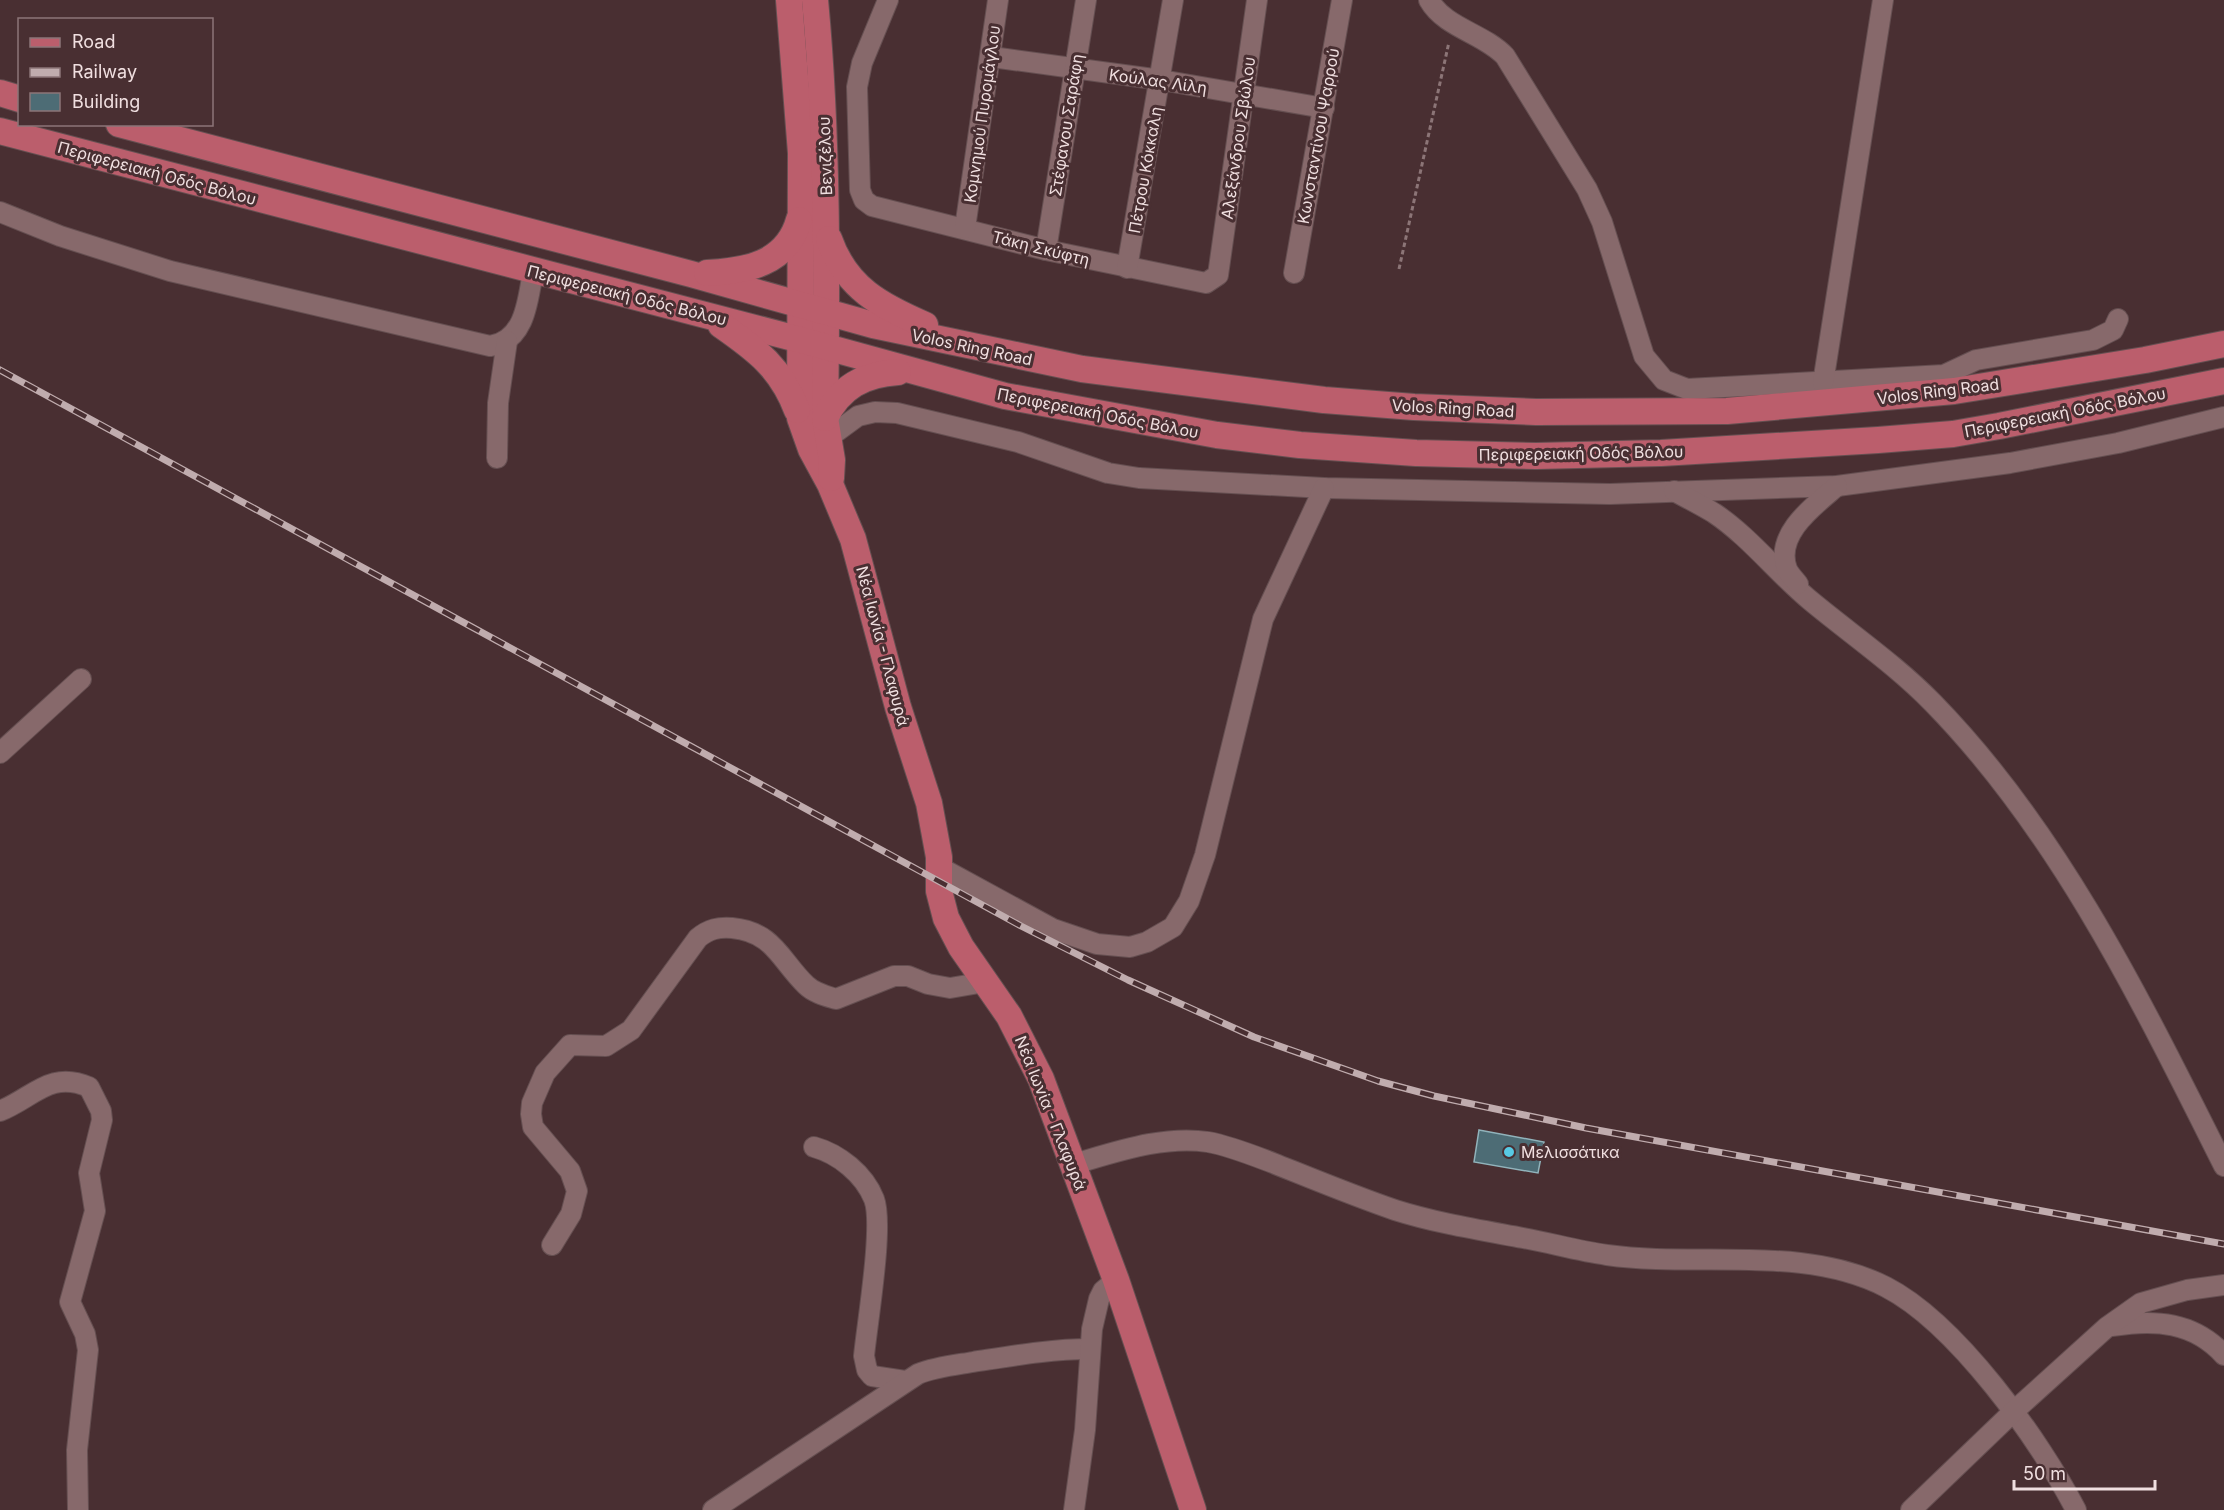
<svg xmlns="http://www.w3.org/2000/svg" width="2224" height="1510" font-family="Inter,sans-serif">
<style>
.building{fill:#4d6c75;stroke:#91b3bb;stroke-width:1.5}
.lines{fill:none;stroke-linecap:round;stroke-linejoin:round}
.minor-casing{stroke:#654f51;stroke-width:22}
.major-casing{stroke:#654f51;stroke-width:28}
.path{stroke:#8c7577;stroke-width:3;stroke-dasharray:4.5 3;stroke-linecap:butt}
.minor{stroke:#87696b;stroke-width:20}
.major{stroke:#bb5e6c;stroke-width:26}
.rail-casing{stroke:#c0acae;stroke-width:7}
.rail{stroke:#492f32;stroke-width:4.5;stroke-dasharray:14;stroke-linecap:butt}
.poi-dot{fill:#58c9e3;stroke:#492f32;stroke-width:2}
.labels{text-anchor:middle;stroke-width:6;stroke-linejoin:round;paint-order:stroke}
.street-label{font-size:16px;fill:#f0dfe0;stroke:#492f32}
.poi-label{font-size:16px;fill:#f0dfe0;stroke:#492f32;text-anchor:start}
</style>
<rect width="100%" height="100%" fill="#492f32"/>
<path class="building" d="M1479 1130 1544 1142 1538 1173 1474 1162Z"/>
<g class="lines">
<defs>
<g id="minor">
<path d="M888 0 862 63 857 87 860 190 864 200 872 206 1046 250 1206 283 1218 275 1257 0"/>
<path d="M1429 0C1445 28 1483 33 1505 56L1587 189 1602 222 1644 356 1664 380 1687 389 1944 375 1976 360 2093 340 2113 330 2118 319"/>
<path d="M992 57 1161 80 1324 108"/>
<path d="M0 212 60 236 170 271 490 346C525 341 528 301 533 271"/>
<path d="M965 228 998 0"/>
<path d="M1046 250 1086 0"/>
<path d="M1127 268 1173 0"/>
<path d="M1294 273 1342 0"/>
<path d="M1823 383 1883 0"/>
<path d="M828 438 858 416 875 412 897 413 1018 442 1108 473 1139 478 1324 488 1610 494 1837 486 2010 463 2118 443 2224 417"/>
<path d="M497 458 498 403 507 341"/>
<path d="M1674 491C1687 498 1701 505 1714 513 1750 537 1778 574 1811 601 1852 635 1896 665 1933 703 2061 834 2143 1005 2224 1166"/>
<path d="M1798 584C1795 580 1789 574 1787 569 1774 534 1815 505 1837 486"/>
<path d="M0 753 81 679"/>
<path d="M941 868 1053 929 1097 944 1130 947 1147 942 1173 927 1189 901 1205 855 1263 619 1324 488"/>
<path d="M0 1111C33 1098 50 1070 89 1087L101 1111 102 1120 89 1173 95 1211 70 1302 85 1334 88 1350 77 1450 78 1510"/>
<path d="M814 1147C839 1154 864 1174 874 1199 884 1225 867 1324 864 1356L867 1370 872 1376 905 1381"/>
<path d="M1074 1164C1116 1152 1164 1135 1208 1142 1230 1146 1252 1155 1273 1163 1313 1179 1354 1196 1395 1210 1436 1223 1480 1230 1523 1238 1551 1243 1578 1251 1607 1255 1697 1268 1803 1244 1886 1287 1956 1323 2040 1440 2076 1510"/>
<path d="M552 1245 571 1214 577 1191 570 1171 533 1127 531 1114 532 1103 545 1073 570 1045 606 1046 631 1030 698 938C709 929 718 927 732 928 774 932 780 960 806 985 814 993 826 996 836 999L894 976H908L928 984 950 988 985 982"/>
<path d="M2113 1326C2155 1319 2194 1322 2224 1355"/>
<path d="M713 1510 918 1374C935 1367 955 1365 973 1362 1012 1356 1051 1349 1090 1349"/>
<path d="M1074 1510 1085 1430 1092 1329 1099 1299 1103 1291 1116 1280"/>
<path d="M1911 1510 2013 1412 2107 1327 2141 1303 2187 1290 2224 1285"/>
</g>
<g id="major">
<path d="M789 0 801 153 800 418 811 449 830 484 853 539 898 707 929 803 939 857V891L946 918 961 947 1009 1016 1041 1079 1116 1280 1193 1510"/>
<path d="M815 0C828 139 827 278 825 418L832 460 831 478"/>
<path d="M0 93 20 99"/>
<path d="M119 124 691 274 873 325 1082 369 1324 400 1414 407 1536 412 1727 411 1954 391 2145 360 2224 344"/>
<path d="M0 131 801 340 1005 396 1217 435 1300 445 1416 453 1536 456 1661 453 1878 440 1953 434 1999 426 2224 381"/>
<path d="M829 239C846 288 881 306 925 325"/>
<path d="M707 273C746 271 787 264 799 220"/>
<path d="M721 325C757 350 781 368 797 410"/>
<path d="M825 418C840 387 864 374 898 372"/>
</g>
</defs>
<use href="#minor" class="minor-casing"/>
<use href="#major" class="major-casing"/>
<path class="path" d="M1399 269 1449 42"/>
<use href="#minor" class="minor"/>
<use href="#major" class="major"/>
<defs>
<path id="rail" d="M0 370 1021 926 1128 980 1254 1037 1378 1081 1434 1096 1586 1128 2224 1244"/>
</defs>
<use href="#rail" class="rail-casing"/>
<use href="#rail" class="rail"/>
</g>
<circle class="poi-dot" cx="1509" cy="1152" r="6"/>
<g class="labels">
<g class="street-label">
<text transform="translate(1158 81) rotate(8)" y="6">Κούλας Λίλη</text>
<text transform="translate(982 114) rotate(-82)" y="6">Κομνημού Πυρομάγλου</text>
<text transform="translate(1066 125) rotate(-81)" y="6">Στέφανου Σαράφη</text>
<text transform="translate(1318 136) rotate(-80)" y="6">Κωνσταντίνου Ψαρρού</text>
<text transform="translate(1238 138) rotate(-82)" y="6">Αλεξάνδρου Σβώλου</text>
<text transform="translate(825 156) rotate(-92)" y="6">Βενιζέλου</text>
<text transform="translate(1145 170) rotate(-80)" y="6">Πέτρου Κόκκαλη</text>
<text transform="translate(157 173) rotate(15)" y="6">Περιφερειακή Οδός Βόλου</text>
<text transform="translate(1041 248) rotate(14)" y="6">Τάκη Σκύφτη</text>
<text transform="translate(627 295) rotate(14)" y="6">Περιφερειακή Οδός Βόλου</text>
<text transform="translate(972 347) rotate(12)" y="6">Volos Ring Road</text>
<text transform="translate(1938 391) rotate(-7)" y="6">Volos Ring Road</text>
<text transform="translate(1453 408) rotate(3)" y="6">Volos Ring Road</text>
<text transform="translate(2065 412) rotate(-11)" y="6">Περιφερειακή Οδός Βόλου</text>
<text transform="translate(1098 413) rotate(11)" y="6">Περιφερειακή Οδός Βόλου</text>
<text transform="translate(1581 453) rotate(-1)" y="6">Περιφερειακή Οδός Βόλου</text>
<text transform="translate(883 646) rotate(75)" y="6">Νέα Ιωνία - Γλαφυρά</text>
<text transform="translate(1051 1113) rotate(68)" y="6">Νέα Ιωνία - Γλαφυρά</text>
</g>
<g class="poi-label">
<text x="1521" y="1158">Μελισσάτικα</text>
</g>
</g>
<rect x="18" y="18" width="195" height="108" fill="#492f32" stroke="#8c7578" stroke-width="1.5"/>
<rect x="30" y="38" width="30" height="9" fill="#bb5e6c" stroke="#8c7578" stroke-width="1.5"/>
<text x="72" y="48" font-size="18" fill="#f0dfe0">Road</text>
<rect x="30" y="68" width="30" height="9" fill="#c0acae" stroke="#8c7578" stroke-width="1.5"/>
<text x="72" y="78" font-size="18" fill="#f0dfe0">Railway</text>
<rect x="30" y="93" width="30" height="18" fill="#4d6c75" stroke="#8c7578" stroke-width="1.5"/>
<text x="72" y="108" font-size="18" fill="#f0dfe0">Building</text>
<path d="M2014 1480v9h141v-9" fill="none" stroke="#f0dfe0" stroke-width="3"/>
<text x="2023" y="1480" font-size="18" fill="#f0dfe0" stroke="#492f32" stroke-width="4.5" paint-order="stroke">50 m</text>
</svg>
